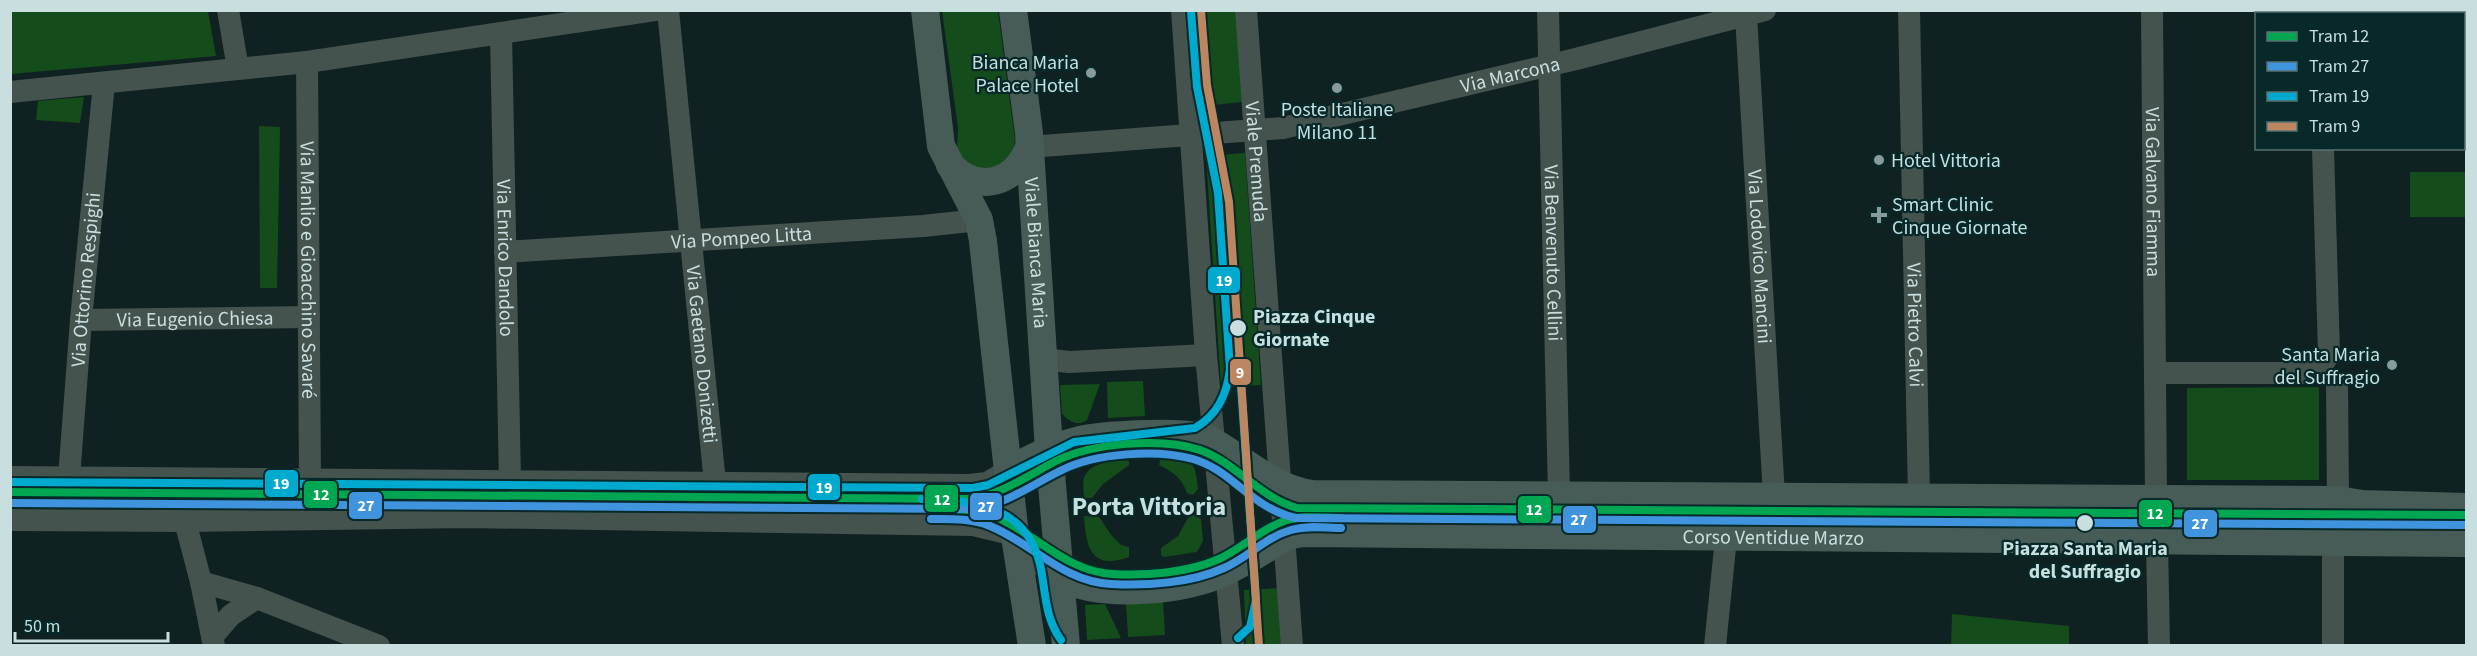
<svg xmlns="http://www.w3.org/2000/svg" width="2477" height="656" font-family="'Source Sans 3',sans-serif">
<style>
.green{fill:#154c1b}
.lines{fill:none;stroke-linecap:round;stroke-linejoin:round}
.minor{stroke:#45534f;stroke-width:22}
.major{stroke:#485c57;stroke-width:28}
.tram-1-casing{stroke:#072929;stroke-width:12}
.tram-2-casing{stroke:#072929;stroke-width:12}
.tram-3-casing{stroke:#072929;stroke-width:12}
.tram-4-casing{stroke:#072929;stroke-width:12}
.tram-1{stroke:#00a651;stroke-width:8}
.tram-2{stroke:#4094de;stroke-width:8}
.tram-3{stroke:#00a9ce;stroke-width:8}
.tram-4{stroke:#bb8660;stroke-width:8}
.poi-dot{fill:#889c9c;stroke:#072929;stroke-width:2}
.stop-dot{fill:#c9dfdf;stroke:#072929;stroke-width:2}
.labels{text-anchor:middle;stroke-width:4.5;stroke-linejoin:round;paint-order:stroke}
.poi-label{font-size:20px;fill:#c9dfdf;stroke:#072929;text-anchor:end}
.street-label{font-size:20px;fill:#c9dfdf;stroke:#072929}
.stop-label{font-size:20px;font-weight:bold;fill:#c9dfdf;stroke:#072929;text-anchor:start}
.district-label{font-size:26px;font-weight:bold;fill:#c9dfdf;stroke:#072929}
.line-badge{stroke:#072929;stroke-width:2}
.badge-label{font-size:16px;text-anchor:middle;font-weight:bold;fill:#fff}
</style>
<rect width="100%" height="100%" fill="#0f2121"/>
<g class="green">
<path d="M10 11H208L216 56 11 74Z"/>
<path d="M942 11H998L1015 140C1014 156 997 170 981 169 975 168 968 163 963 161L957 148 958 128Z"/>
<path d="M1189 11H1237L1242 102 1196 107Z"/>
<path d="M84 97 80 123 36 120 38 101Z"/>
<path d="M259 126 280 127 277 288H260Z"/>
<path d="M1245 153 1261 385 1221 387 1206 156Z"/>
<rect x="2410" y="172" width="56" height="45"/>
<path d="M1143 381 1145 416 1108 418 1107 382Z"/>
<path d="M1100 384 1087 420C1077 427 1069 421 1062 414L1060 385Z"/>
<path d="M2319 387V480H2187V388Z"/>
<path d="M1178 457C1197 461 1196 473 1198 489L1193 495 1187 493C1182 478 1173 472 1159 465L1160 460Z"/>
<path d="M1124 460 1129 461V465L1103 484 1092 498H1084C1084 492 1082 483 1084 478 1089 463 1111 461 1124 460Z"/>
<path d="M1194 515 1201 519 1203 541 1197 552 1164 557 1161 555V548L1178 536 1189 516Z"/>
<path d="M1084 516 1099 517 1112 536 1121 545 1129 547V557C1090 571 1086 546 1084 516Z"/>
<path d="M1280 588 1283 645H1246L1244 590Z"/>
<path d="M1163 600 1165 635 1128 637 1126 602Z"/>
<path d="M1105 604 1121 638 1087 640 1085 605Z"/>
<path d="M1952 614 2069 626V645H1951Z"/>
</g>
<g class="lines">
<g class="minor">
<path d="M228 10 238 69"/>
<path id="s1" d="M668 10 715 483"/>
<path d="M1182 10 1206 355 1233 646"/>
<path id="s2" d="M1246 10 1292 646"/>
<path id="s3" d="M1548 10 1559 495"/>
<path id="s4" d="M1909 10 1919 497"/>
<path id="s5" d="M2152 10 2156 498"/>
<path d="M2320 10V14"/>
<path id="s6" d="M1746 15 1774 496"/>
<path id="s7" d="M501 34 510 481"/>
<path id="s8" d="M307 62 310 480"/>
<path d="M10 92 307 62 655 10"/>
<path id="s9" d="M1029 147 1283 128 1576 59 1765 10"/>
<path id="s10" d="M505 252 923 226 979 220"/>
<path id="s11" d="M81 320 309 317"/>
<path d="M1043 359 1069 362 1206 355"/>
<path d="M2156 373H2307C2319 370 2323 365 2329 354L2323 148"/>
<path d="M2337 384 2338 500"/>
<path d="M10 477 969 485 987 483 1009 470"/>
<path id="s12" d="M69 477 81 320 104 83"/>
<path d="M10 520 185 521 469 517 973 525 1015 535"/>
<path d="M185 521 201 582 214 646"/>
<path d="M2157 542 2159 646"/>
<path d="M2333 543V646"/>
<path d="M201 582 257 598 379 646"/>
<path d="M212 637 231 615 257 598"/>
<path d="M1715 646 1726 538"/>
</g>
<g class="major">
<path d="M925 10 941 146 979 220 983 241 1015 536 1032 646"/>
<path id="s13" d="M1013 10 1029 133 1049 450 1066 646"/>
<path d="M950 165C978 194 1015 184 1029 147"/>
<path d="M1009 470C1030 459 1052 447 1076 441 1098 435 1189 429 1208 439 1242 457 1272 489 1312 494L2338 500 2362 504 2466 507"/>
<path id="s14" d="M1015 535C1030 548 1045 568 1063 578 1102 599 1188 591 1227 571 1238 565 1249 560 1259 553 1277 543 1281 535 1304 533L2466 543"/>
</g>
<defs>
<g id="tram-1">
<path d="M10 492 974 499C1005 492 1029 475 1056 461 1092 443 1161 437 1200 450 1236 463 1259 497 1297 508L2466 515"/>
<path d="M931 509C952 509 974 508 994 516 1035 533 1065 571 1112 574 1145 576 1188 573 1219 559 1243 548 1262 528 1287 520 1304 515 1323 518 1341 518"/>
</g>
<g id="tram-2">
<path d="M10 503 974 509C1007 504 1033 484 1062 470 1096 453 1156 449 1193 459 1232 470 1251 508 1296 518L2466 525"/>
<path d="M931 519C950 519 971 518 990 526 1032 543 1063 582 1111 584 1147 586 1191 583 1224 568 1247 558 1266 537 1291 530 1307 525 1325 528 1341 528"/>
</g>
<g id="tram-3">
<path d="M10 482 973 488 988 485 1074 442 1195 428C1218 415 1227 394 1230 369L1218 193 1197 87 1191 11"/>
<path d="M922 499C977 500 1029 507 1041 569 1046 595 1045 617 1061 640"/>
<path d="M1238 638 1250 627 1256 600 1239 357"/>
</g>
<path id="tram-4" d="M1201 10 1207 85 1229 202 1259 646"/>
</defs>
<use href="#tram-1" class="tram-1-casing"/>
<use href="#tram-2" class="tram-2-casing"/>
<use href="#tram-3" class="tram-3-casing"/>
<use href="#tram-4" class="tram-4-casing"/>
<use href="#tram-1" class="tram-1"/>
<use href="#tram-2" class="tram-2"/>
<use href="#tram-3" class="tram-3"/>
<use href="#tram-4" class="tram-4"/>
</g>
<g class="poi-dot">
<circle cx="1091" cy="73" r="6"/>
<circle cx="1337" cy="88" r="6"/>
<circle cx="1879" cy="160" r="6"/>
<path d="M1876 206h6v6h6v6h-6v6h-6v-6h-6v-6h6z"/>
<circle cx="2392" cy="365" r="6"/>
</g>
<g class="stop-dot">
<circle cx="1238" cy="328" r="9"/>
<circle cx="2085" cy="523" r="9"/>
</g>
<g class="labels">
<g class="poi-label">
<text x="1079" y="69">Bianca Maria<tspan x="1079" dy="23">Palace Hotel</tspan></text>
<text x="1337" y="116" text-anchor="middle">Poste Italiane<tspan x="1337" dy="23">Milano 11</tspan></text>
<text x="1891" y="167" text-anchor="start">Hotel Vittoria</text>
<text x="1892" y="211" text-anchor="start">Smart Clinic<tspan x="1892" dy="23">Cinque Giornate</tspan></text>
<text x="2380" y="361">Santa Maria<tspan x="2380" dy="23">del Suffragio</tspan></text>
</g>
<g class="street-label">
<text dy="7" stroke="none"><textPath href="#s9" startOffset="488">Via Marcona</textPath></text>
<text dy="7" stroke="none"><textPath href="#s2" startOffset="152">Viale Premuda</textPath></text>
<text dy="7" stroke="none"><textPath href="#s5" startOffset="182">Via Galvano Fiamma</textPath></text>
<text dy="7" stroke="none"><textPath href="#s10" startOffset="237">Via Pompeo Litta</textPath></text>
<text dy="7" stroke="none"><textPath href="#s13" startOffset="244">Viale Bianca Maria</textPath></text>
<text dy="7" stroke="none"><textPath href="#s3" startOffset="243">Via Benvenuto Cellini</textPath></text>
<text dy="7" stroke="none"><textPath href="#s6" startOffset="242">Via Lodovico Mancini</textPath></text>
<text dy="7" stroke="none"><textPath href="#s7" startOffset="224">Via Enrico Dandolo</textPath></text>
<text dy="7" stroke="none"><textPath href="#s8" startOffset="208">Via Manlio e Gioacchino Savaré</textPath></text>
<text dy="7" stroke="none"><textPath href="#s12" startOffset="198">Via Ottorino Respighi</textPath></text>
<text dy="7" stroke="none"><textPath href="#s11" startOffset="114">Via Eugenio Chiesa</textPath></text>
<text dy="7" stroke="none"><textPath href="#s4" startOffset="315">Via Pietro Calvi</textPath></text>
<text dy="7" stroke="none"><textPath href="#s1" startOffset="346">Via Gaetano Donizetti</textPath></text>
<text dy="7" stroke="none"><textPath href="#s14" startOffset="789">Corso Ventidue Marzo</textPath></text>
</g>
<g class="stop-label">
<text x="1253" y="323">Piazza Cinque<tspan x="1253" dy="23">Giornate</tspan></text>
<text x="2085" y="555" text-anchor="middle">Piazza Santa Maria<tspan x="2085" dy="23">del Suffragio</tspan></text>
</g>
<g class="district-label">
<text x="1149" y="515">Porta Vittoria</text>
</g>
</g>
<g class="line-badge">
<rect x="1207" y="266" width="34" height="28" rx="6" fill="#00a9ce"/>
<rect x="1229" y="358" width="23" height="28" rx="6" fill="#bb8660"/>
<rect x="264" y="469" width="35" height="29" rx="6" fill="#00a9ce"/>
<rect x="807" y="473" width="34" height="28" rx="6" fill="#00a9ce"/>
<rect x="303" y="480" width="35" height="29" rx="6" fill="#00a651"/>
<rect x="924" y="484" width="35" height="29" rx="6" fill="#00a651"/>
<rect x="348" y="491" width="35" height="29" rx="6" fill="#4094de"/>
<rect x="969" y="492" width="34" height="29" rx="6" fill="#4094de"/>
<rect x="1517" y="495" width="35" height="29" rx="6" fill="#00a651"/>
<rect x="2138" y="499" width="35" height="29" rx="6" fill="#00a651"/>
<rect x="1562" y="505" width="35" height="29" rx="6" fill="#4094de"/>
<rect x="2183" y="509" width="35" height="29" rx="6" fill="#4094de"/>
</g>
<g class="badge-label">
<text x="1224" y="286">19</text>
<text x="1240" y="378">9</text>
<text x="281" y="489">19</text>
<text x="824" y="493">19</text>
<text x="321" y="500">12</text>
<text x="942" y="505">12</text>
<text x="366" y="511">27</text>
<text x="986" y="512">27</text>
<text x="1534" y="515">12</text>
<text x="2155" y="519">12</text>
<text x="1579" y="525">27</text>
<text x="2200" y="529">27</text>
</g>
<rect width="2477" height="656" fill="none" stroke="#c9dfdf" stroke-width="24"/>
<rect x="2255" y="12" width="210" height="138" fill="#072929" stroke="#557272" stroke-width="1.5"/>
<rect x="2267" y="32" width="30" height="9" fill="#00a651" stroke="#557272" stroke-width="1.5"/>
<text x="2309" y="42" font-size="18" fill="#c9dfdf">Tram 12</text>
<rect x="2267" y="62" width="30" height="9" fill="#4094de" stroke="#557272" stroke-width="1.5"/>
<text x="2309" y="72" font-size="18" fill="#c9dfdf">Tram 27</text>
<rect x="2267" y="92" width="30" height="9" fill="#00a9ce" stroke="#557272" stroke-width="1.5"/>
<text x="2309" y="102" font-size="18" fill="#c9dfdf">Tram 19</text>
<rect x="2267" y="122" width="30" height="9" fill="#bb8660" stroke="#557272" stroke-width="1.5"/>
<text x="2309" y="132" font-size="18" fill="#c9dfdf">Tram 9</text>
<path d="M15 632v9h153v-9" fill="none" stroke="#c9dfdf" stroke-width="3"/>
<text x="24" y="632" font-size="18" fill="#c9dfdf" stroke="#072929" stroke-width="4.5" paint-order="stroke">50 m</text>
</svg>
